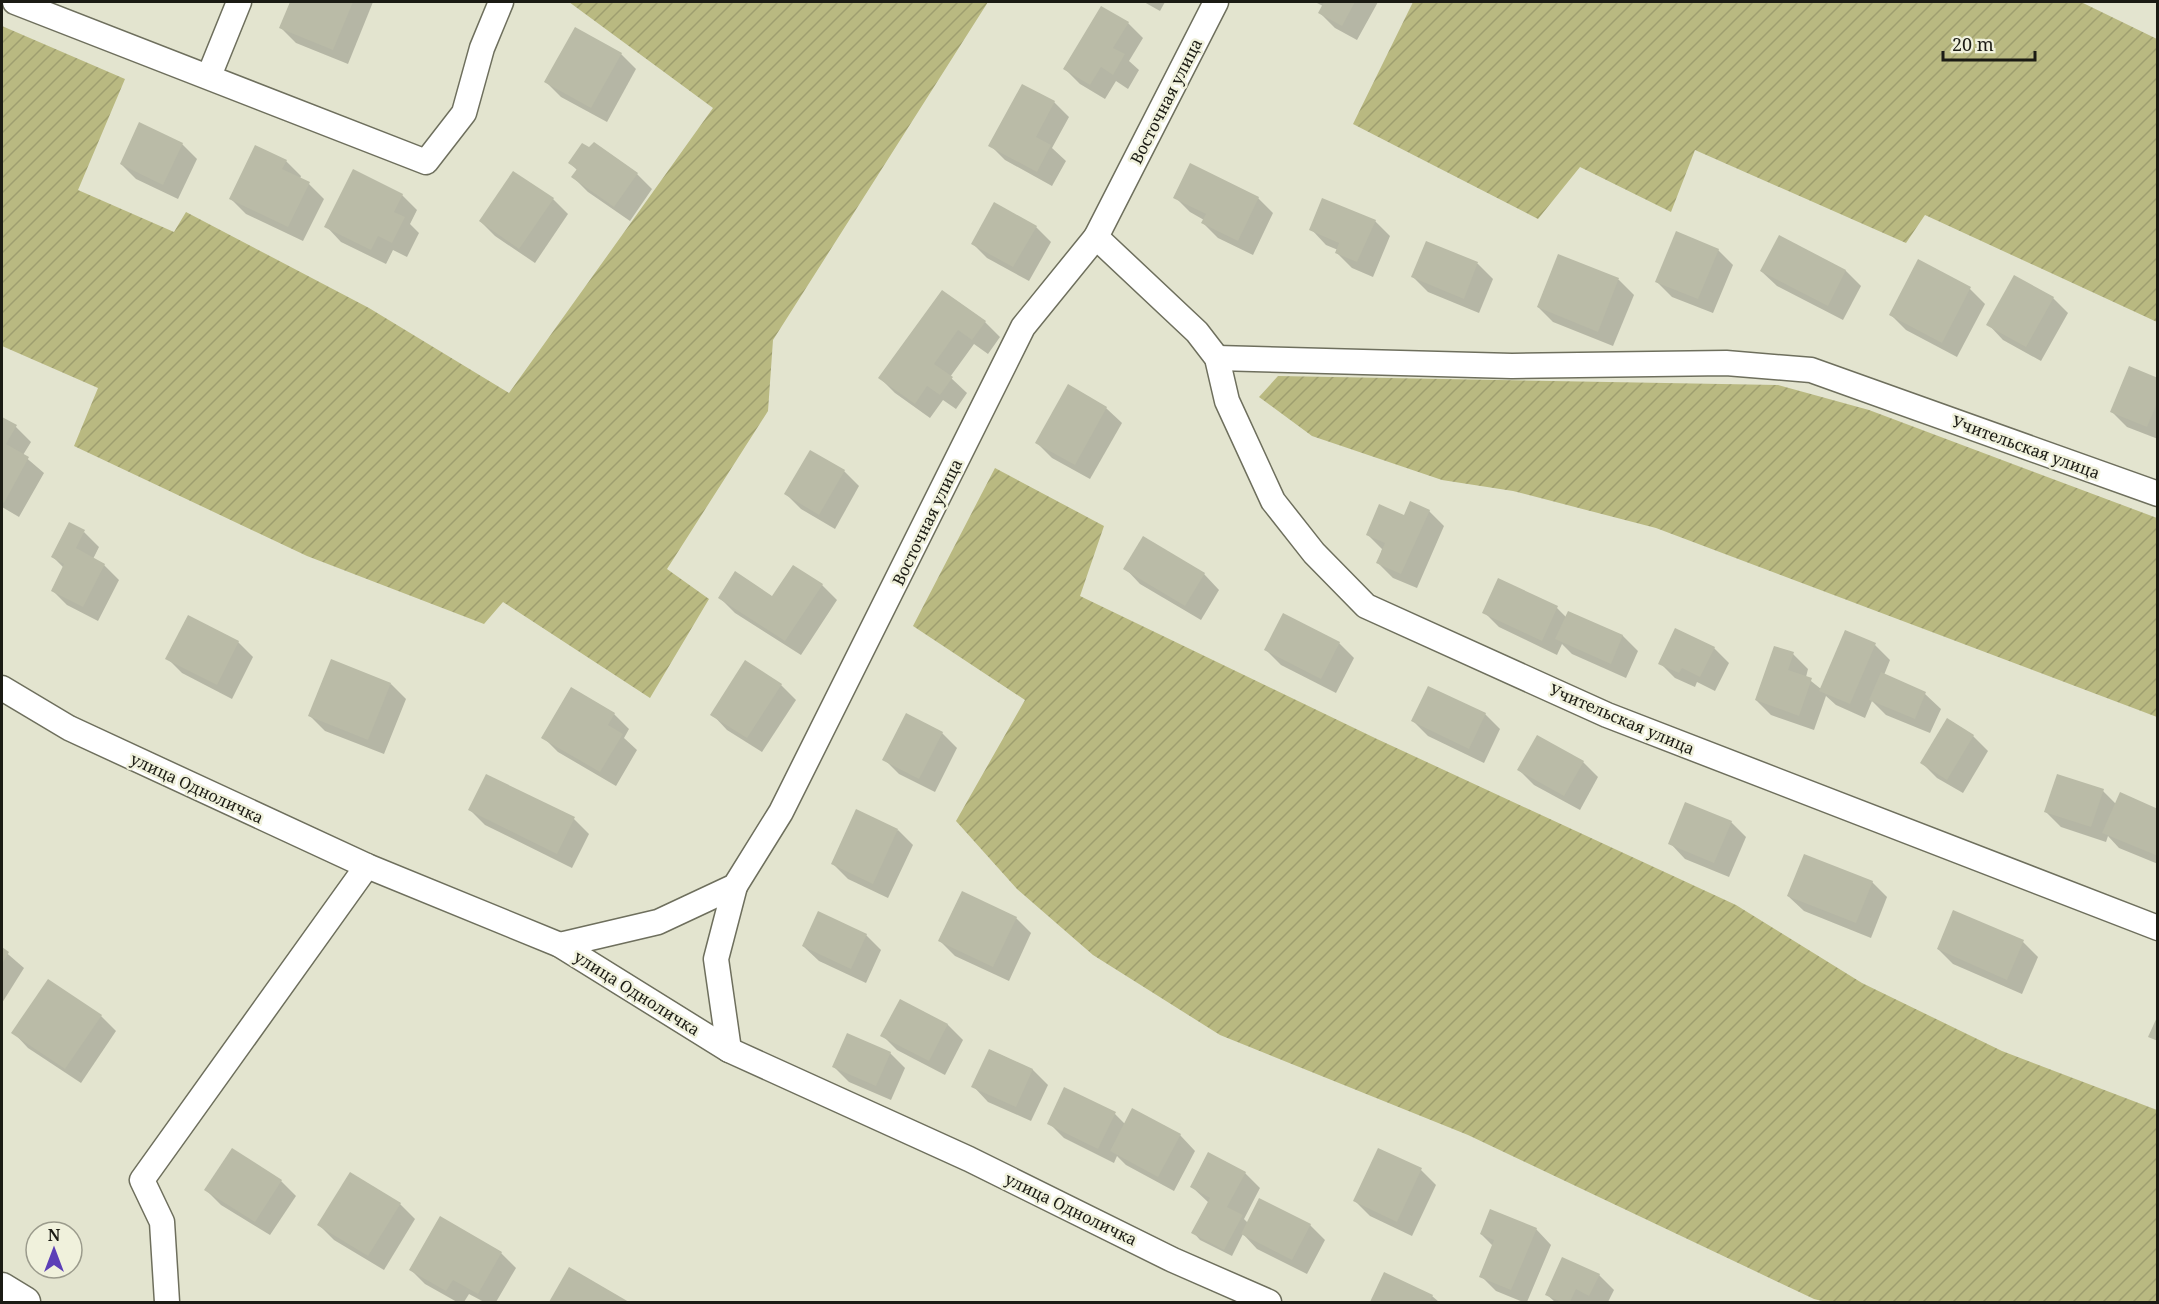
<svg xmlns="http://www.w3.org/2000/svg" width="2159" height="1304" font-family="'Noto Serif',serif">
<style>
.garden{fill:url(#garden-furrows)}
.shadow{fill:#0003}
.building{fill:#babba7}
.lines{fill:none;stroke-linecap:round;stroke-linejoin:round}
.minor-casing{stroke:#6e6f5d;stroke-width:27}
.tertiary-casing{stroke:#6e6f5d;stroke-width:33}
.minor{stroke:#fff;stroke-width:24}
.tertiary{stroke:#fff;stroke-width:30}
.labels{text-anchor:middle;stroke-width:5;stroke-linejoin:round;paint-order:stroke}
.street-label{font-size:16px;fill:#1b1b14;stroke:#f0f1dc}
</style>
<defs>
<pattern id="garden-furrows" width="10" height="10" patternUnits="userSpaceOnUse" patternTransform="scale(1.5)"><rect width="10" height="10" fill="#b9b981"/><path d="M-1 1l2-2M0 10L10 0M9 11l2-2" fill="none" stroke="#9e9e6f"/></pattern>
</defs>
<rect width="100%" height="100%" fill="#e3e4cf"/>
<g class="garden">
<path d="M569 2H988L773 340 768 411 667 569 709 599 650 698 503 602 484 624 307 556 74 446 98 388 2 346V26L125 79 78 190 174 232 186 212 369 308 509 393 713 108Z"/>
<path d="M1413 2H2081L2157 39V322L1925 215 1906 243 1695 150 1671 212 1580 167 1538 219 1353 124Z"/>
<path d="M1278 376 1778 385 1869 410 2157 518V717L1656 528 1513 491 1442 480 1312 436 1259 397Z"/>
<path d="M995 468 1104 526 1080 596 1377 739 1736 905 1862 983 2002 1051 2157 1110V1302H1826L1814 1299 1468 1135 1220 1035 1093 955 1017 889 956 821 1025 700 913 626Z"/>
</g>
<g class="shadow">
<path d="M291 2H373L348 64 296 43 281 28Z"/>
<path d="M1144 2H1165L1160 11Z"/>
<path d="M1315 2H1378L1357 40 1335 28 1320 13 1323 6Z"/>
<path d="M1128 23 1143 38 1129 61 1139 70 1128 89 1116 81 1105 99 1080 84 1065 69Z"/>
<path d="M621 54 636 69 607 122 561 97 546 82Z"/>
<path d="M1054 102 1069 117 1052 148 1066 161 1052 186 1005 160 990 145Z"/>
<path d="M182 144 197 159 178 199 136 179 121 164Z"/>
<path d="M594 144 637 174 652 189 630 221 588 192 573 177 578 171 570 163Z"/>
<path d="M286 161 301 176 300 179 309 184 324 199 303 241 246 214 231 199Z"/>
<path d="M402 195 417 210 410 224 419 233 407 257 393 250 386 264 341 242 326 226Z"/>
<path d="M1175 197 1258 198 1273 213 1253 255 1218 238 1203 223 1204 220 1190 212Z"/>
<path d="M553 199 568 214 535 263 495 236 480 221Z"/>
<path d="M1375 221 1390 236 1373 277 1352 268 1337 253 1338 250 1326 245 1311 229Z"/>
<path d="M1036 227 1051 242 1029 281 987 258 972 243Z"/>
<path d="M1779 237 1846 271 1861 286 1843 320 1777 286 1761 271Z"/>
<path d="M1427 243 1478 264 1493 279 1479 313 1428 292 1413 277Z"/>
<path d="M1718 250 1733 265 1713 313 1672 297 1657 282Z"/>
<path d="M1559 256 1619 280 1634 295 1613 346 1553 322 1538 307Z"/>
<path d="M1919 261 1970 289 1985 304 1957 357 1906 330 1891 315Z"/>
<path d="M942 292 985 322 1000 337 988 354 974 344 950 377 967 393 956 409 943 400 930 418 895 393 880 378Z"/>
<path d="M2053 298 2068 313 2041 361 2003 340 1988 324Z"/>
<path d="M2158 379V439L2127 427 2112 412Z"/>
<path d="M1069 387 1106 408 1122 423 1090 479 1052 458 1037 443Z"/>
<path d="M2 419 16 427 31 442 23 455 44 473 19 517 2 507Z"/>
<path d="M810 452 844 471 859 486 835 529 801 509 786 494Z"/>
<path d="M1429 511 1444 526 1417 588 1393 578 1378 563 1382 549 1367 534 1405 517Z"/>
<path d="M84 532 99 547 93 559 104 565 119 580 98 621 67 605 52 590 64 568 53 557Z"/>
<path d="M1144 538 1204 574 1219 590 1201 620 1140 584 1125 568Z"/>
<path d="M822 585 837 600 801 655 735 613 720 598H773Z"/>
<path d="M1557 608 1566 617 1568 613 1623 636 1638 651 1626 678 1572 654 1562 644 1557 655 1499 627 1484 612Z"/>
<path d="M188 617 238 642 253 657 232 699 182 673 167 658Z"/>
<path d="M1339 643 1354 658 1336 693 1281 665 1266 650Z"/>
<path d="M1875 645 1890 660 1884 675 1925 694 1941 709 1930 733 1886 715 1872 701 1865 718 1836 705 1826 696 1814 730 1771 715 1756 700 1793 654 1808 669 1806 677 1821 689Z"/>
<path d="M1714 648 1729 663 1715 691 1697 682 1695 687 1675 678 1660 663Z"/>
<path d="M391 684 406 699 384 754 325 731 310 716Z"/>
<path d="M781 685 796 700 762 752 727 730 712 714Z"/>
<path d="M614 714 629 729 624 738 637 750 616 786 558 752 543 737Z"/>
<path d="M1485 714 1500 729 1484 763 1428 736 1413 721Z"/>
<path d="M942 733 957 748 935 792 899 774 884 759Z"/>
<path d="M1973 736 1988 751 1963 793 1937 778 1922 763Z"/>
<path d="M1583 762 1598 777 1580 810 1534 785 1519 770Z"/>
<path d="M2103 791 2116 804 2158 810V864L2119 848 2108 836 2106 842 2061 827 2046 812Z"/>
<path d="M470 810 574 819 589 834 572 868 485 825Z"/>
<path d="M1731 822 1746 837 1729 877 1685 859 1670 843Z"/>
<path d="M898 830 913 845 888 898 848 879 833 864Z"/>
<path d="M1872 882 1887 897 1871 938 1804 911 1788 896Z"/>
<path d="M1016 918 1031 933 1009 981 955 956 940 941Z"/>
<path d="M866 935 881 950 866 983 819 961 803 946Z"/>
<path d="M2023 942 2038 957 2022 994 1953 964 1938 949Z"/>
<path d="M2 949 24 968 2 1003Z"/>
<path d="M900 1001 948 1025 963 1040 945 1075 897 1050 882 1035Z"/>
<path d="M101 1016 116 1031 81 1083 28 1048 13 1032Z"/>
<path d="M990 1050 1033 1070 1048 1085 1031 1121 988 1102 973 1086Z"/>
<path d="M890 1053 905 1068 891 1100 849 1082 834 1067Z"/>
<path d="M1133 1110 1180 1135 1195 1151 1174 1191 1126 1165 1117 1156 1114 1163 1064 1138 1049 1123 1115 1114 1125 1124Z"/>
<path d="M1421 1170 1436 1185 1412 1236 1370 1216 1355 1201Z"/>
<path d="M1245 1173 1260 1188 1244 1219 1248 1223 1310 1225 1325 1240 1307 1274 1257 1249 1243 1234 1232 1256 1200 1240 1193 1232 1209 1203 1192 1187Z"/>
<path d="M351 1174 400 1204 415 1219 384 1270 334 1240 319 1225Z"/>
<path d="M281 1181 296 1196 270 1235 221 1205 206 1190Z"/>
<path d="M1536 1229 1551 1245 1527 1302H1523L1496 1291 1481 1276 1493 1246 1481 1234Z"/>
<path d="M501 1253 516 1268 496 1302H484L469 1294 464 1302H457L425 1284 410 1269Z"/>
<path d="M570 1270 626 1302H550Z"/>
<path d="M1385 1274 1432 1296 1439 1302H1371Z"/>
<path d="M1599 1275 1614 1290 1608 1302H1555L1546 1294Z"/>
</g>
<g class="building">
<path d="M290 2H353L333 50 279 28Z"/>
<path d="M1324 2H1355L1342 26 1318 13Z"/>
<path d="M1101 6 1129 22 1113 48 1125 54 1113 75 1101 67 1090 85 1063 69Z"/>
<path d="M575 27 622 53 591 108 544 82Z"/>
<path d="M1022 84 1055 101 1036 137 1051 145 1037 172 988 146Z"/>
<path d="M139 122 183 143 163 185 120 164Z"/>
<path d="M594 142 638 173 614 207 571 177 577 169 568 163 582 143 589 147Z"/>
<path d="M255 145 287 160 282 169 310 182 288 227 229 199Z"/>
<path d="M1190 163 1259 197 1238 241 1201 223 1206 214 1173 198Z"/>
<path d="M353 169 403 194 394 212 405 217 392 243 378 236 371 250 324 227Z"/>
<path d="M513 171 554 198 519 249 479 221Z"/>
<path d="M1322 198 1376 220 1357 262 1335 253 1339 243 1309 230Z"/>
<path d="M994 202 1037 226 1013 267 971 244Z"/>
<path d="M1676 231 1719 249 1698 299 1655 282Z"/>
<path d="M1779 235 1846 270 1828 306 1760 271Z"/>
<path d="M1426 241 1478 262 1464 299 1411 277Z"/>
<path d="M1558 254 1619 278 1598 332 1537 307Z"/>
<path d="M1918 259 1971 287 1942 343 1889 315Z"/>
<path d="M2014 275 2054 297 2026 347 1986 325Z"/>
<path d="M942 290 986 321 972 340 958 330 934 364 953 377 940 395 927 386 915 404 878 378Z"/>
<path d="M2129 366 2158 378V401L2147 427 2110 412Z"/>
<path d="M1068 384 1107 407 1075 465 1035 443Z"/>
<path d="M2 417 17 425 6 444 29 457 4 503 2 502Z"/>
<path d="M810 450 845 470 819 515 784 494Z"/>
<path d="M1410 501 1430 510 1401 574 1376 563 1385 543 1366 535 1379 504 1404 515Z"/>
<path d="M69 522 85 530 76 548 105 564 83 607 51 591 64 564 51 557Z"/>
<path d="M1143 536 1205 573 1185 606 1123 569Z"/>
<path d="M793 565 823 584 785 641 718 598 735 571 772 596Z"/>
<path d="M1498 578 1558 606 1542 641 1482 613Z"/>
<path d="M1568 611 1623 635 1611 664 1555 639Z"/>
<path d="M1283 613 1340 642 1321 679 1264 650Z"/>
<path d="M188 615 239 641 217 685 165 659Z"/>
<path d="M1675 628 1715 647 1700 677 1682 668 1679 673 1658 664Z"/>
<path d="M1845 630 1876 643 1850 704 1819 691Z"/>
<path d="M1774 646 1794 652 1788 670 1812 678 1799 716 1755 700Z"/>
<path d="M331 659 391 683 368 740 308 716Z"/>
<path d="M745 660 782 684 747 738 710 715Z"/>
<path d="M1881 672 1926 692 1915 719 1869 700Z"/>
<path d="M1428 686 1486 713 1469 749 1411 721Z"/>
<path d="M571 687 615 713 608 725 623 734 600 772 541 738Z"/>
<path d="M906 713 943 732 919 779 882 760Z"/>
<path d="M1947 718 1974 735 1947 780 1920 763Z"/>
<path d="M1537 735 1584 761 1564 796 1517 770Z"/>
<path d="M486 774 575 817 557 854 468 810Z"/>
<path d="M2057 774 2104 789 2091 827 2044 812Z"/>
<path d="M2120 792 2158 809V856L2102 833Z"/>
<path d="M1685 802 1732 821 1714 863 1668 844Z"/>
<path d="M856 809 898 829 873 884 831 864Z"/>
<path d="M1804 854 1873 881 1856 923 1787 896Z"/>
<path d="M962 891 1017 917 993 967 938 941Z"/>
<path d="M1953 910 2024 940 2007 980 1937 949Z"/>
<path d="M818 911 867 934 851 969 802 946Z"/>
<path d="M2 947 9 952 2 964Z"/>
<path d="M48 979 102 1015 65 1069 11 1033Z"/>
<path d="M900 999 948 1024 929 1061 880 1036Z"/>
<path d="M2158 1015V1041L2148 1037Z"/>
<path d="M847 1033 891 1052 876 1086 832 1067Z"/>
<path d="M989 1049 1033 1069 1016 1107 971 1087Z"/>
<path d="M1064 1087 1116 1112 1098 1149 1047 1124Z"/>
<path d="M1132 1108 1181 1134 1158 1177 1110 1151Z"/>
<path d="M232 1148 282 1180 255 1222 204 1190Z"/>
<path d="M1378 1148 1422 1168 1397 1222 1353 1201Z"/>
<path d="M1208 1152 1246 1172 1227 1207 1243 1215 1224 1250 1191 1233 1210 1198 1190 1187Z"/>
<path d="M350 1172 401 1203 368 1256 317 1225Z"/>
<path d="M1259 1198 1311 1224 1292 1260 1241 1234Z"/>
<path d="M1490 1209 1537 1228 1511 1290 1479 1277 1494 1240 1480 1234Z"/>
<path d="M440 1216 502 1252 478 1294 453 1280 446 1291 409 1270Z"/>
<path d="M1562 1257 1600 1274 1589 1296 1576 1289 1570 1302H1562L1545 1295Z"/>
<path d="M569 1267 629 1302H549Z"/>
<path d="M1384 1272 1433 1295 1429 1302H1370Z"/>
</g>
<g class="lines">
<defs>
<g id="minor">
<path d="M15 2 426 162 464 113 482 48 501 2"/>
<path d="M209 76 239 2"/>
<path d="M1096 237 1197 332 1217 358 1227 401 1273 501 1314 553 1366 606 1607 715 2158 928"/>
<path d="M1217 358 1512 366 1726 363 1811 370 2158 494"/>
<path d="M2 688 69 728 367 866 560 945 729 1050 969 1159 1173 1260 1269 1302"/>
<path d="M560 945 658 922 735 886 781 812 1023 327 1096 237 1216 2"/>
<path d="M729 1050 716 959 735 886"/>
<path d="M167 1302 162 1222 142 1180 367 866"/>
</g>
<path id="tertiary" d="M2 1288 25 1302"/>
</defs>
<use href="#minor" class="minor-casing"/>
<use href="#tertiary" class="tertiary-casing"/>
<use href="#minor" class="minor"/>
<use href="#tertiary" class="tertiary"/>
</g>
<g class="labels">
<g class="street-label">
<text transform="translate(1166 101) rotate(-63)" y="6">Восточная улица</text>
<text transform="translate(2026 447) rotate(20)" y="6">Учительская улица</text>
<text transform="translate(927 522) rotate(-64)" y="6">Восточная улица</text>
<text transform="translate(1622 719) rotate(23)" y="6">Учительская улица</text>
<text transform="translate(197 788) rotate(25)" y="6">улица Одноличка</text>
<text transform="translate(637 993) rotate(32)" y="6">улица Одноличка</text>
<text transform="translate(1071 1209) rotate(26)" y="6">улица Одноличка</text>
</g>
</g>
<rect width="2159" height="1304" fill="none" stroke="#1b1b14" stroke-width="6"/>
<g transform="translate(54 1250)"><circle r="28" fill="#f0f1dc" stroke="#9b9b8c" stroke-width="1.5"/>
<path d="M0-4.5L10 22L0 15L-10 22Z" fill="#5c3fb7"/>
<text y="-9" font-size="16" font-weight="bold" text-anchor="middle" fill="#1b1b14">N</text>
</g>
<path d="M1943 51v9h92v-9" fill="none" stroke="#1b1b14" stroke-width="3"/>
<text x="1952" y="51" font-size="18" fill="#1b1b14" stroke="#f0f1dc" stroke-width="4.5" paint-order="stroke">20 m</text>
</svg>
